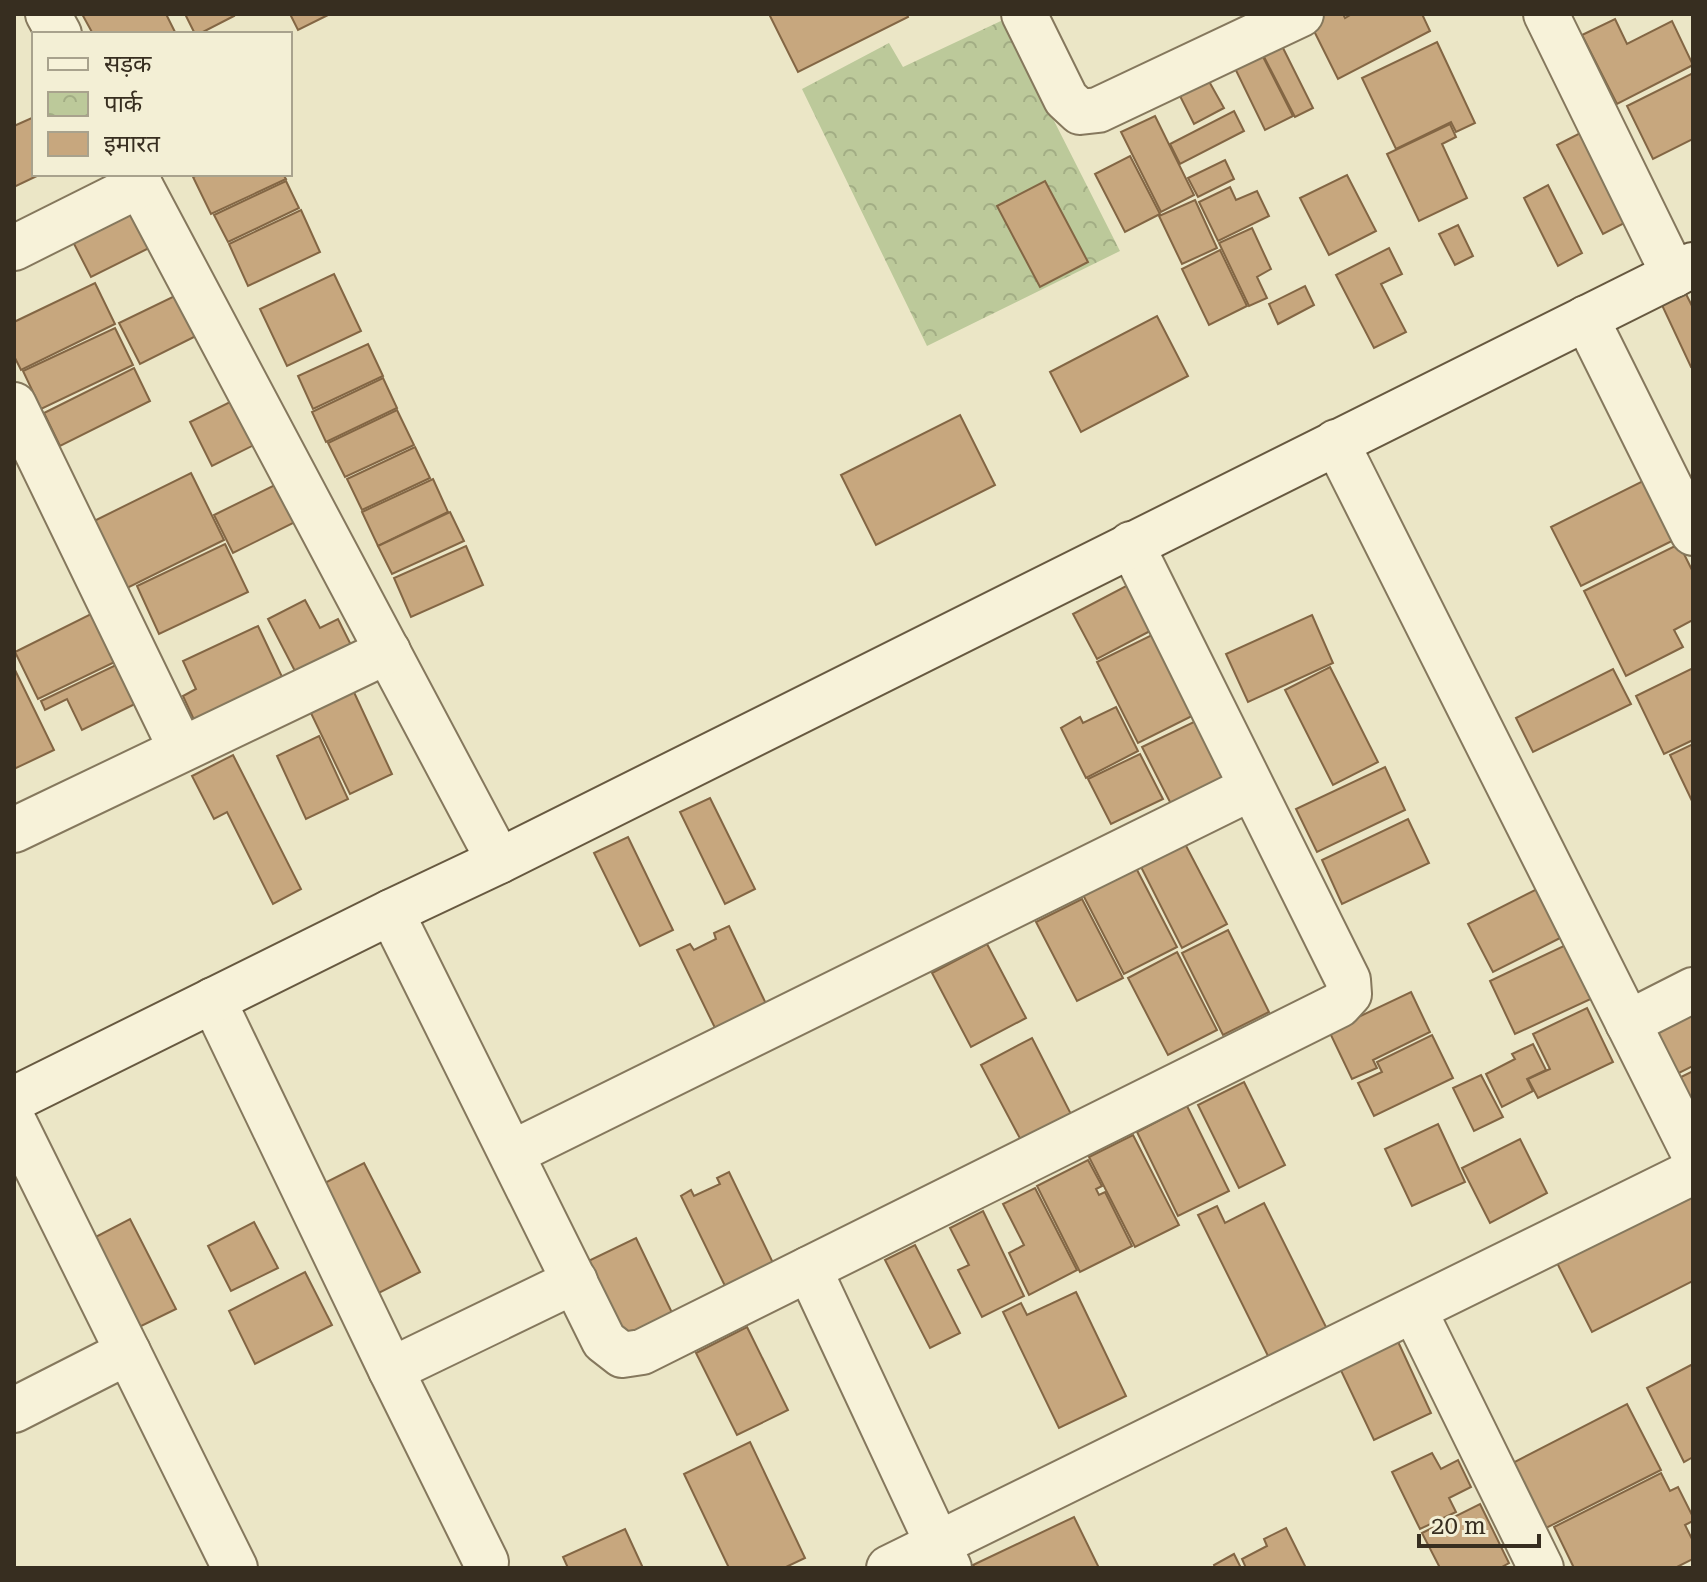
<svg xmlns="http://www.w3.org/2000/svg" width="1707" height="1582" font-family="'Roboto Serif','Noto Sans Devanagari',serif">
<style>
.park{fill:url(#park-crowns)}
.building{fill:#c7a77e;stroke:#836644;stroke-width:2}
.lines{fill:none;stroke-linecap:round;stroke-linejoin:round}
.street-casing{stroke:#85785d;stroke-width:48}
.secondary-casing{stroke:#675940;stroke-width:48}
.street{stroke:#f7f2d9;stroke-width:44}
.secondary{stroke:#f7f2d9;stroke-width:44}
</style>
<defs>
<pattern id="park-crowns" width="20" height="18" patternUnits="userSpaceOnUse" patternTransform="scale(2)"><rect width="20" height="18" fill="#bcc99a"/><path d="M2 6a3 3 0 1 1 6 0M12 15a3 3 0 1 1 6 0" fill="none" stroke="#a2ad84"/></pattern>
</defs>
<rect width="100%" height="100%" fill="#ebe6c6"/>
<path class="park" d="M1003 20 1120 251 927 346 802 89 889 43 903 67Z"/>
<g class="building">
<path d="M82 14H166L176 34H93Z"/>
<path d="M185 14H233L234 16 199 34H195Z"/>
<path d="M290 14H330L298 30Z"/>
<path d="M769 14H907L908 17 798 72Z"/>
<path d="M1318 14H1343L1345 18 1352 14H1422L1430 31 1338 79 1308 19Z"/>
<path d="M1615 19 1627 44 1672 21 1693 65 1617 104 1582 35Z"/>
<path d="M1255 41 1293 116 1265 130 1228 54Z"/>
<path d="M1280 42 1313 108 1295 117 1261 51Z"/>
<path d="M1437 42 1475 123 1456 132 1451 122 1396 149 1362 78Z"/>
<path d="M1693 73V139L1653 159 1627 106Z"/>
<path d="M1206 76 1224 108 1194 124 1177 90Z"/>
<path d="M1234 111 1244 131 1180 164 1170 144Z"/>
<path d="M1155 116 1194 195 1161 212 1121 132Z"/>
<path d="M34 117V174H41L14 187V126Z"/>
<path d="M1450 124 1456 137 1442 144 1467 198 1419 221 1387 154Z"/>
<path d="M1594 126 1640 215 1603 234 1557 145Z"/>
<path d="M1130 156 1160 214 1125 232 1095 174Z"/>
<path d="M1225 160 1234 179 1198 197 1188 178Z"/>
<path d="M200 174H283L286 179 211 214 193 177Z"/>
<path d="M1347 175 1376 231 1329 255 1300 198Z"/>
<path d="M286 181 299 208 228 242 214 215Z"/>
<path d="M1045 181 1088 262 1040 287 997 206Z"/>
<path d="M1548 185 1582 253 1558 266 1524 198Z"/>
<path d="M1230 187 1236 200 1257 191 1269 216 1218 241 1199 202Z"/>
<path d="M1195 200 1217 248 1182 264 1159 216Z"/>
<path d="M136 203 157 244 91 277 70 236Z"/>
<path d="M301 210 320 252 248 286 229 244Z"/>
<path d="M1458 225 1473 256 1455 265 1439 234Z"/>
<path d="M1252 228 1271 269 1257 277 1267 298 1249 306 1219 243Z"/>
<path d="M1389 248 1402 274 1381 284 1406 332 1374 348 1336 275Z"/>
<path d="M1220 250 1247 306 1209 325 1182 269Z"/>
<path d="M334 274 361 331 287 366 260 309Z"/>
<path d="M95 283 115 324 21 370 14 356V322Z"/>
<path d="M1305 286 1314 305 1278 324 1269 304Z"/>
<path d="M185 291 206 331 140 364 119 323Z"/>
<path d="M1685 292 1693 308V366L1691 367 1661 303Z"/>
<path d="M1157 316 1188 376 1081 432 1050 372Z"/>
<path d="M115 328 133 365 41 409 23 371Z"/>
<path d="M368 344 383 376 313 409 298 376Z"/>
<path d="M134 368 150 401 60 446 44 413Z"/>
<path d="M383 378 397 408 326 442 312 412Z"/>
<path d="M240 397 262 441 212 466 190 422Z"/>
<path d="M397 410 414 445 345 477 328 443Z"/>
<path d="M960 415 995 485 876 545 841 475Z"/>
<path d="M415 447 430 478 362 510 347 479Z"/>
<path d="M191 473 224 540 115 594 82 527Z"/>
<path d="M289 478 309 515 233 553 214 515Z"/>
<path d="M1649 478 1678 538 1581 586 1551 527Z"/>
<path d="M433 479 448 512 378 546 362 512Z"/>
<path d="M450 512 464 541 392 574 378 546Z"/>
<path d="M225 544 248 592 159 634 137 586Z"/>
<path d="M1679 544 1693 572V620L1674 630 1683 647 1626 676 1584 591Z"/>
<path d="M466 546 483 585 411 617 394 578Z"/>
<path d="M1128 585 1152 630 1097 659 1073 614Z"/>
<path d="M305 600 320 628 338 619 352 647 297 675 268 619Z"/>
<path d="M99 610 123 658 38 699 15 652Z"/>
<path d="M1312 615 1333 663 1248 702 1226 654Z"/>
<path d="M258 626 284 681 195 722 183 696 196 689 183 661Z"/>
<path d="M1156 633 1196 714 1138 743 1097 662Z"/>
<path d="M118 664 137 703 82 730 67 699 45 710 41 701Z"/>
<path d="M1330 667 1378 762 1333 785 1285 690Z"/>
<path d="M14 668 54 750 14 769Z"/>
<path d="M1693 668V740L1664 754 1636 696Z"/>
<path d="M1613 669 1631 704 1533 752 1516 718Z"/>
<path d="M352 688 392 774 350 794 309 709Z"/>
<path d="M1116 707 1138 751 1086 778 1061 728 1080 717 1083 723Z"/>
<path d="M1200 719 1228 776 1171 804 1142 747Z"/>
<path d="M319 736 348 799 306 819 277 756Z"/>
<path d="M1693 744V803L1670 755Z"/>
<path d="M1140 754 1163 799 1111 824 1088 779Z"/>
<path d="M233 755 301 889 273 904 227 812 214 819 192 776Z"/>
<path d="M1385 767 1405 810 1317 852 1296 809Z"/>
<path d="M710 798 755 889 725 904 680 812Z"/>
<path d="M1408 819 1429 863 1342 904 1322 860Z"/>
<path d="M628 837 673 930 640 946 594 853Z"/>
<path d="M1184 842 1227 924 1182 948 1140 865Z"/>
<path d="M1135 866 1177 947 1124 974 1082 893Z"/>
<path d="M1541 887 1566 935 1493 972 1468 924Z"/>
<path d="M1082 899 1123 978 1077 1001 1036 922Z"/>
<path d="M729 926 768 1008 717 1032 677 950 690 944 694 950 716 939 714 933Z"/>
<path d="M1228 930 1269 1012 1223 1035 1182 953Z"/>
<path d="M1570 943 1595 997 1515 1034 1490 981Z"/>
<path d="M987 944 1026 1018 971 1047 932 973Z"/>
<path d="M1177 952 1217 1030 1168 1055 1128 978Z"/>
<path d="M1411 992 1430 1032 1373 1060 1377 1068 1352 1079 1329 1031Z"/>
<path d="M1693 1004V1066L1677 1074 1652 1023Z"/>
<path d="M1587 1008 1613 1062 1538 1098 1528 1079 1550 1069 1533 1034Z"/>
<path d="M1432 1035 1453 1078 1374 1116 1358 1083 1382 1072 1377 1062Z"/>
<path d="M1032 1038 1074 1120 1024 1146 981 1065Z"/>
<path d="M1533 1044 1546 1070 1527 1079 1533 1091 1502 1107 1486 1074 1515 1059 1512 1054Z"/>
<path d="M1693 1071V1104L1679 1078Z"/>
<path d="M1481 1075 1503 1117 1474 1131 1453 1088Z"/>
<path d="M1244 1082 1285 1165 1239 1188 1198 1105Z"/>
<path d="M1187 1106 1229 1191 1178 1216 1137 1132Z"/>
<path d="M1438 1124 1465 1182 1412 1206 1385 1149Z"/>
<path d="M1133 1135 1179 1225 1135 1247 1089 1157Z"/>
<path d="M1520 1139 1547 1193 1490 1223 1462 1168Z"/>
<path d="M1088 1160 1102 1186 1096 1189 1099 1195 1105 1192 1132 1246 1080 1272 1037 1186Z"/>
<path d="M364 1163 420 1272 363 1301 307 1192Z"/>
<path d="M729 1172 775 1267 727 1290 681 1196 691 1190 694 1196 720 1184 717 1178Z"/>
<path d="M1035 1188 1077 1270 1029 1295 1009 1253 1024 1245 1003 1204Z"/>
<path d="M1688 1188 1693 1198V1281L1592 1332 1553 1255Z"/>
<path d="M1264 1203 1328 1331 1270 1360 1198 1215 1217 1206 1225 1223Z"/>
<path d="M983 1211 1024 1296 982 1317 958 1270 969 1265 950 1228Z"/>
<path d="M130 1219 176 1309 131 1331 86 1242Z"/>
<path d="M254 1222 278 1268 231 1291 208 1246Z"/>
<path d="M636 1238 676 1321 616 1350 576 1267Z"/>
<path d="M915 1245 960 1333 930 1348 885 1260Z"/>
<path d="M305 1272 332 1325 255 1364 229 1311Z"/>
<path d="M1076 1292 1126 1396 1059 1428 1003 1312 1021 1303 1027 1315Z"/>
<path d="M747 1327 788 1410 737 1435 696 1353Z"/>
<path d="M1394 1333 1431 1413 1374 1440 1336 1360Z"/>
<path d="M1693 1364V1457L1684 1462 1647 1388Z"/>
<path d="M1627 1404 1661 1470 1540 1531 1507 1466Z"/>
<path d="M750 1442 805 1558 784 1568H729L684 1474Z"/>
<path d="M1432 1453 1441 1469 1458 1460 1471 1487 1449 1498 1456 1512 1420 1529 1392 1472Z"/>
<path d="M1661 1473 1670 1491 1678 1487 1693 1517V1521L1685 1525 1693 1541V1559L1675 1568H1574L1554 1527Z"/>
<path d="M1480 1504 1509 1563 1500 1568H1440L1422 1533Z"/>
<path d="M1074 1517 1099 1568H975L973 1565Z"/>
<path d="M1286 1528 1306 1568H1246L1242 1559 1267 1546 1264 1539Z"/>
<path d="M625 1529 643 1568H568L563 1557Z"/>
<path d="M1234 1554 1241 1568H1215L1214 1565Z"/>
</g>
<g class="lines">
<defs>
<g id="street">
<path d="M48 14 59 34"/>
<path d="M1024 14 1066 99 1080 112 1098 110 1301 14"/>
<path d="M1546 14 1674 275"/>
<path d="M134 174 499 861"/>
<path d="M14 248 140 185"/>
<path d="M1586 318 1693 533"/>
<path d="M14 405 181 749"/>
<path d="M1336 442 1693 1152"/>
<path d="M14 830 388 651"/>
<path d="M391 912 604 1341 622 1355 642 1352 1339 1005 1349 994 1348 980 1131 544"/>
<path d="M213 1000 391 1370 486 1562"/>
<path d="M1628 1023 1693 990"/>
<path d="M14 1122 235 1568"/>
<path d="M512 1153 1251 788"/>
<path d="M809 1269 949 1568"/>
<path d="M1414 1310 1541 1568"/>
<path d="M391 1370 575 1281"/>
<path d="M14 1410 128 1352"/>
<path d="M889 1568 1693 1172"/>
</g>
<path id="secondary" d="M14 1099 391 912 499 861 1693 265"/>
</defs>
<use href="#street" class="street-casing"/>
<use href="#secondary" class="secondary-casing"/>
<use href="#street" class="street"/>
<use href="#secondary" class="secondary"/>
</g>
<rect width="1707" height="1582" fill="none" stroke="#372e20" stroke-width="32"/>
<rect x="32" y="32" width="260" height="144" fill="#f3efd5" stroke="#a8a28d" stroke-width="2"/>
<rect x="48" y="58" width="40" height="12" fill="#f7f2d9" stroke="#a8a28d" stroke-width="2"/>
<text x="104" y="72" font-size="24" fill="#372e20">सड़क</text>
<rect x="48" y="92" width="40" height="24" fill="url(#park-crowns)" stroke="#a8a28d" stroke-width="2"/>
<text x="104" y="112" font-size="24" fill="#372e20">पार्क</text>
<rect x="48" y="132" width="40" height="24" fill="#c7a77e" stroke="#a8a28d" stroke-width="2"/>
<text x="104" y="152" font-size="24" fill="#372e20">इमारत</text>
<path d="M1419 1534v12h120v-12" fill="none" stroke="#372e20" stroke-width="4"/>
<text x="1431" y="1534" font-size="24" fill="#372e20" stroke="#f3efd5" stroke-width="6" paint-order="stroke">20 m</text>
</svg>
